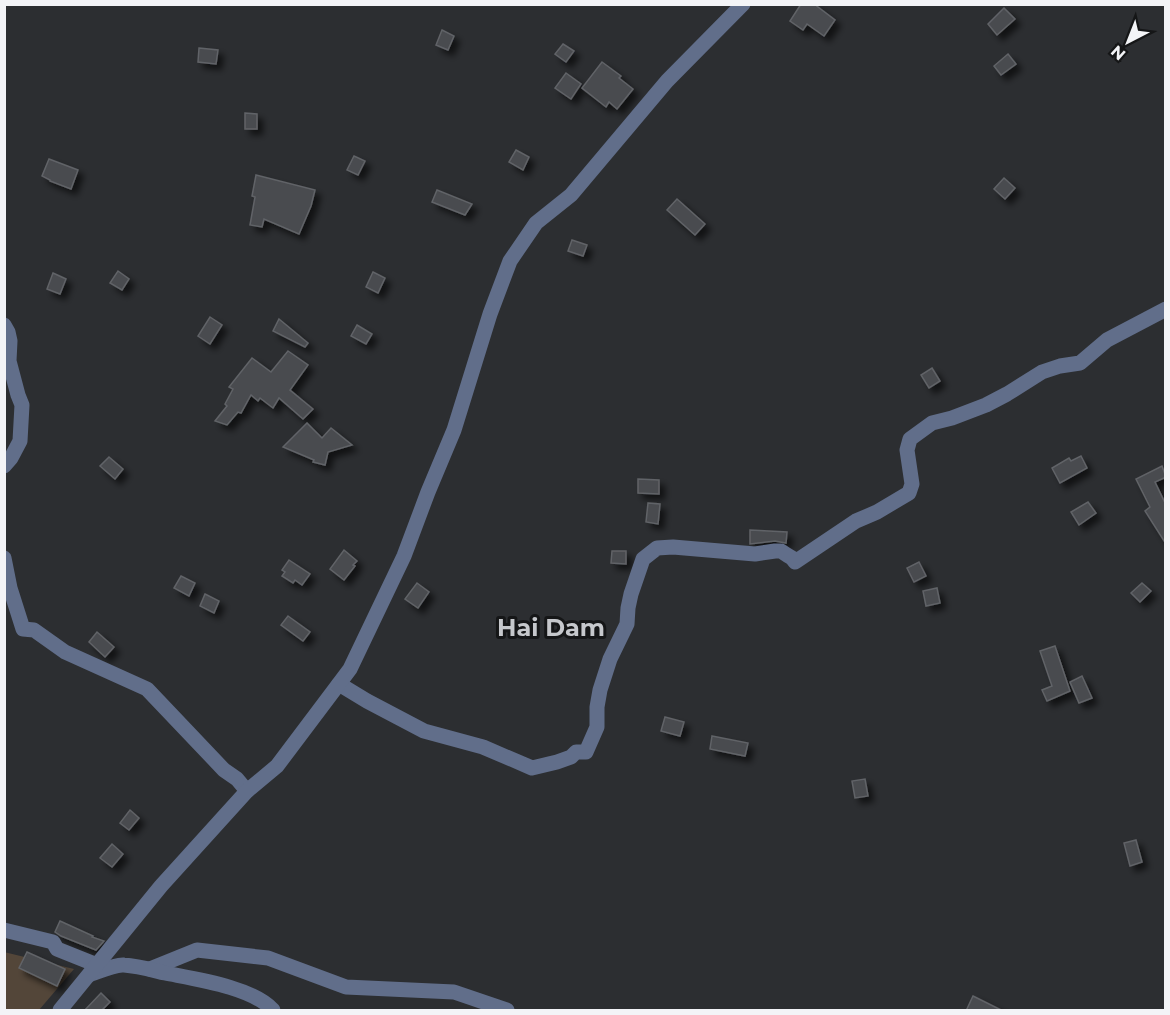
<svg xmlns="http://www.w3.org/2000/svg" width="1170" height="1015" font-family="Montserrat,sans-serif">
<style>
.green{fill:#534639}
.building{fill:#494b4f;stroke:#616367;stroke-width:1.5;filter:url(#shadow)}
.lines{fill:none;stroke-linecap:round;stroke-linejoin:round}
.street{stroke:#616e8a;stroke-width:15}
.labels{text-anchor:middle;stroke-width:6;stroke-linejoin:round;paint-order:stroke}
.district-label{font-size:24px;font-weight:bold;fill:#c6c8cc;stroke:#151617}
</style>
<defs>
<filter id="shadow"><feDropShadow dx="5.5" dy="5.5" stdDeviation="3" flood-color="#0009"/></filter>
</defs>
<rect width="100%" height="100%" fill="#2c2e31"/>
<path class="green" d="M4 952 74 969 39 1010H5Z"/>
<g class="building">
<path d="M801 4H814L835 20 824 36 807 24 803 30 790 21Z"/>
<path d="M1004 8 1015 19 997 35 988 24Z"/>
<path d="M442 30 454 36 448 50 436 45Z"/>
<path d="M563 44 574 51 566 62 555 54Z"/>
<path d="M199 48 218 50 216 64 198 62Z"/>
<path d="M1008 54 1016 64 1001 75 994 66Z"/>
<path d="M602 62 621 76 619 78 633 89 617 109 609 102 606 107 582 88Z"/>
<path d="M566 73 581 84 571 99 555 88Z"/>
<path d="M245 113 257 114V129H245Z"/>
<path d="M516 150 529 157 523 170 509 162Z"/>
<path d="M354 156 365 161 358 175 347 170Z"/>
<path d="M49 159 78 170 71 189 50 181V180L42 176Z"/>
<path d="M256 175 315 190 311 206 299 234 264 219 262 227 250 225 255 197 252 196Z"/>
<path d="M1004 178 1015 188 1005 199 994 189Z"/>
<path d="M437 190 472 204 465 215 432 202Z"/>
<path d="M677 199 705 224 695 235 667 210Z"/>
<path d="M572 240 587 245 583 256 568 251Z"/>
<path d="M118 271 129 279 122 290 110 283Z"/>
<path d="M373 272 385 278 378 293 366 287Z"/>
<path d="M53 273 66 279 60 294 47 289Z"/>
<path d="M210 317 222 325 210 344 198 336Z"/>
<path d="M279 319 308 343 305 347 273 331Z"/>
<path d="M357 325 372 334 366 344 351 336Z"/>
<path d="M288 351 308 365 290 390 313 409 303 419 279 398 273 408 260 398 258 401 251 395 241 413 238 412 227 425 215 421 227 406 225 404 233 389 229 387 252 358 271 372Z"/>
<path d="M932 368 940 381 929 388 921 375Z"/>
<path d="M307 423 322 438 331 428 352 445 328 452 325 465 313 462 314 460 283 447Z"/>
<path d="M1081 456 1087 468 1060 483 1052 468 1069 458 1071 461Z"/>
<path d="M109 457 123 469 115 479 100 466Z"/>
<path d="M1162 466 1166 477 1155 482 1166 505V544L1145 511 1150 507 1136 479Z"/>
<path d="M638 479 659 480V494L638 493Z"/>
<path d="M1088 502 1096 513 1079 525 1071 512Z"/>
<path d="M648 503 660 504 658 524 646 522Z"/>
<path d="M750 530 787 532 786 543 775 541 750 544Z"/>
<path d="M344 550 357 561 353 565 355 566 344 580 330 569Z"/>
<path d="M612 551H626V564L611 563Z"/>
<path d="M289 560 310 574 302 585 295 580 293 583 282 576 285 572 282 570Z"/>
<path d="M919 562 926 576 914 582 907 568Z"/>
<path d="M181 576 195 583 189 596 174 588Z"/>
<path d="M417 583 429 592 418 608 405 599Z"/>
<path d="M1142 583 1151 591 1140 602 1131 593Z"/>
<path d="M937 588 940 603 926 606 923 591Z"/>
<path d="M205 594 219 601 214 613 200 606Z"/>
<path d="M288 616 310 632 303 641 281 625Z"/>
<path d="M97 632 114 647 105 657 89 642Z"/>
<path d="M1055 646 1070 691 1047 701 1042 690 1052 686 1040 651Z"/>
<path d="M1082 676 1092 698 1079 703 1070 682Z"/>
<path d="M665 717 684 722 680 736 661 731Z"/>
<path d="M712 736 748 743 745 756 710 749Z"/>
<path d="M865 779 868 796 855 798 852 781Z"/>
<path d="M130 810 139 818 129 830 120 823Z"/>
<path d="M1136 840 1142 862 1130 866 1124 843Z"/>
<path d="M112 844 123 854 112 867 100 858Z"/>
<path d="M60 921 93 936 92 937 104 941 96 950 61 936 55 932Z"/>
<path d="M27 952 65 969 57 986 19 968Z"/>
<path d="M101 993 110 1002 101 1011H84Z"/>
<path d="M973 996 1003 1011H966Z"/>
</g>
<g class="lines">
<g class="street">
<path d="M4 325 8 332 10 341 9 361 18 395 22 405 20 441 11 458 4 466"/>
<path d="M4 558 10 588 23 629 34 630 65 652 147 689 224 770 237 779 247 791"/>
<path d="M339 684 367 701 424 731 483 747 532 768 557 762 571 757 576 752H586L597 727V707L600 690 610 659 627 624 628 608 631 594 643 559 657 548 673 547 755 554 775 551H781L787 555 792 558 795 562 856 521 877 512 909 493 912 484 907 450 910 439 932 423 952 418 986 405 1007 394 1042 372 1060 366 1080 363 1107 340 1166 309"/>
<path d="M4 930 53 942 57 949 97 965"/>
<path d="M150 969 197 950 268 958 346 987 454 992 507 1010"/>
<path d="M89 975C98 972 115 964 124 965 138 966 152 970 165 973 195 979 252 987 273 1010"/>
<path d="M60 1010 161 886 247 791 277 766 350 669 404 556 428 492 454 430 490 314 510 261 536 223 571 195 667 81 743 4"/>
</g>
</g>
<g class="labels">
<g class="district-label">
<text x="551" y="636">Hai Dam</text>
</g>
</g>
<rect width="1170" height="1015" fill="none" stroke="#f3f4f7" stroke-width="12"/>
<g transform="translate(1128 42) rotate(222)" stroke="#151617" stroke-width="4.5" paint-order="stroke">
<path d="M0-4.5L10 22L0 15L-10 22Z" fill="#f3f4f7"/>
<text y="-9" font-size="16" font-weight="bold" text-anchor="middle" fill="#f3f4f7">N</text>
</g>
</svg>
